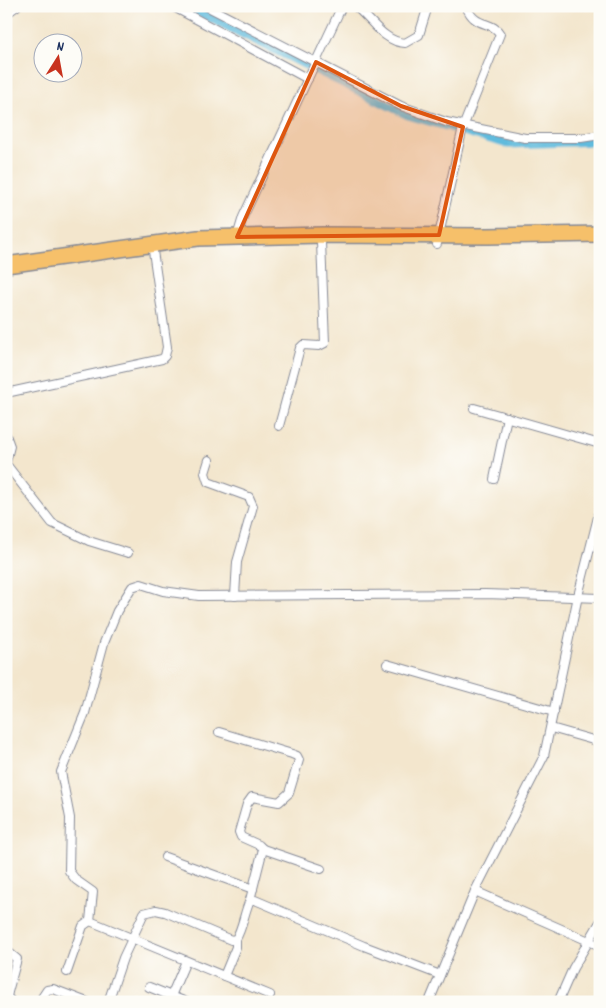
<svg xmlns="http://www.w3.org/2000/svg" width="606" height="1008" font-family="Dekko,sans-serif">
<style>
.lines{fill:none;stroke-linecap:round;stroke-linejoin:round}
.canal{stroke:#60bbdd;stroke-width:9}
.street-casing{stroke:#878a96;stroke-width:10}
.highway-casing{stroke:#878a96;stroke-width:18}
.street{stroke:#fff;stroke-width:8}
.highway{stroke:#f6c06b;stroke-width:15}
.marked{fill:#de5710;fill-opacity:0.2;stroke:#de5710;stroke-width:4;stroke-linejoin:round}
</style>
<rect width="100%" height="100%" fill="#fdfcf7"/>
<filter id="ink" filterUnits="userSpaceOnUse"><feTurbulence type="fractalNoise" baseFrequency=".02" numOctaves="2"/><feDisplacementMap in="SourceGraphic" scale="10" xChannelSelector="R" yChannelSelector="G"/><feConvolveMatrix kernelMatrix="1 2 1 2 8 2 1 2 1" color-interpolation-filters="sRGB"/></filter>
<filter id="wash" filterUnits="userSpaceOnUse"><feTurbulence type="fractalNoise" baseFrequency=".0096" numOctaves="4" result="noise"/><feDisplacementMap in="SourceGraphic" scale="20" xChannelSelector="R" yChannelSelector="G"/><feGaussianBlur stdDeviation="1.12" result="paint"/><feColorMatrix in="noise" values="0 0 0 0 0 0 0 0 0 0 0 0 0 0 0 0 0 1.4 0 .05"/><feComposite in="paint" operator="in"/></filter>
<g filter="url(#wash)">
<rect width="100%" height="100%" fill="#f3e6cd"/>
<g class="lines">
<path class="canal" d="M186 6 408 115 508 144 600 141"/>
</g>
</g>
<g filter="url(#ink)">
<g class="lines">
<defs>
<g id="street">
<path d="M172 6 308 79"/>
<path d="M206 6 401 106 446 122 525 138H581L600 135"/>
<path d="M355 6C371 19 384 42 405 43L419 35 428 6"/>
<path d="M6 14 17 6"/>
<path d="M237 237 243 217 342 6"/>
<path d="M437 244 463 127 500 34C492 20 475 29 466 6"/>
<path d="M6 393 162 359 165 356 167 347 153 251"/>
<path d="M474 408 600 444"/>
<path d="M279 426 300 348 303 345 319 346 325 343 321 242"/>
<path d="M6 435 10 446 6 462"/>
<path d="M209 460 205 473 208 482 249 497 253 506 237 562 235 596"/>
<path d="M6 464 52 523 89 541 128 553"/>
<path d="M494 479 507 417"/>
<path d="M387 664 554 712"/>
<path d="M551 728 600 742"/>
<path d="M219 732 292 754 297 756 299 760 289 793 279 802 252 797 247 804 239 832 241 837 259 845 263 849 250 900"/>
<path d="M263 849 321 869"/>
<path d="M165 857 253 889"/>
<path d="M475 891 600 946"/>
<path d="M90 921 93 892 76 880 69 871 70 818 61 772 85 713 104 643 117 611 132 587 141 584 163 591 199 596 485 594 600 598"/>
<path d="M6 950 17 959 8 992 7 997 12 1002"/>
<path d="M67 972 83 926 90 921 270 995"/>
<path d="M224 976 236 947V939"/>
<path d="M149 987 186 1002"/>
<path d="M171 996 186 961"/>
<path d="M39 1002 47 990 53 989 87 1002"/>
<path d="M108 1002 123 958 144 913 156 910 165 912 231 940 236 939C243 927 244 913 250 900H255L364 946 440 975"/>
<path d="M429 1002 475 891 544 756 578 596 600 509"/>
<path d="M558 1002 573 968 600 922"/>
</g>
<path id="highway" d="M6 265 198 238 323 235 488 236 600 234"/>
</defs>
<use href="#street" class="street-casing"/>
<use href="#highway" class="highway-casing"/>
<use href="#street" class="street"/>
<use href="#highway" class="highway"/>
</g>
</g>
<path class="marked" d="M316 62 401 106 463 127 439 235 237 237Z"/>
<rect width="606" height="1008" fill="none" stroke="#fdfcf7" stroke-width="25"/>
<g transform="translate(58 58) rotate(11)"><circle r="24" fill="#fdfcf7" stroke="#a3aaba"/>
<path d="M0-4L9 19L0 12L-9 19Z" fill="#c8321e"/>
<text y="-8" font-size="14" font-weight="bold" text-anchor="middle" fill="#1b2f5e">N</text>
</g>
</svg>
